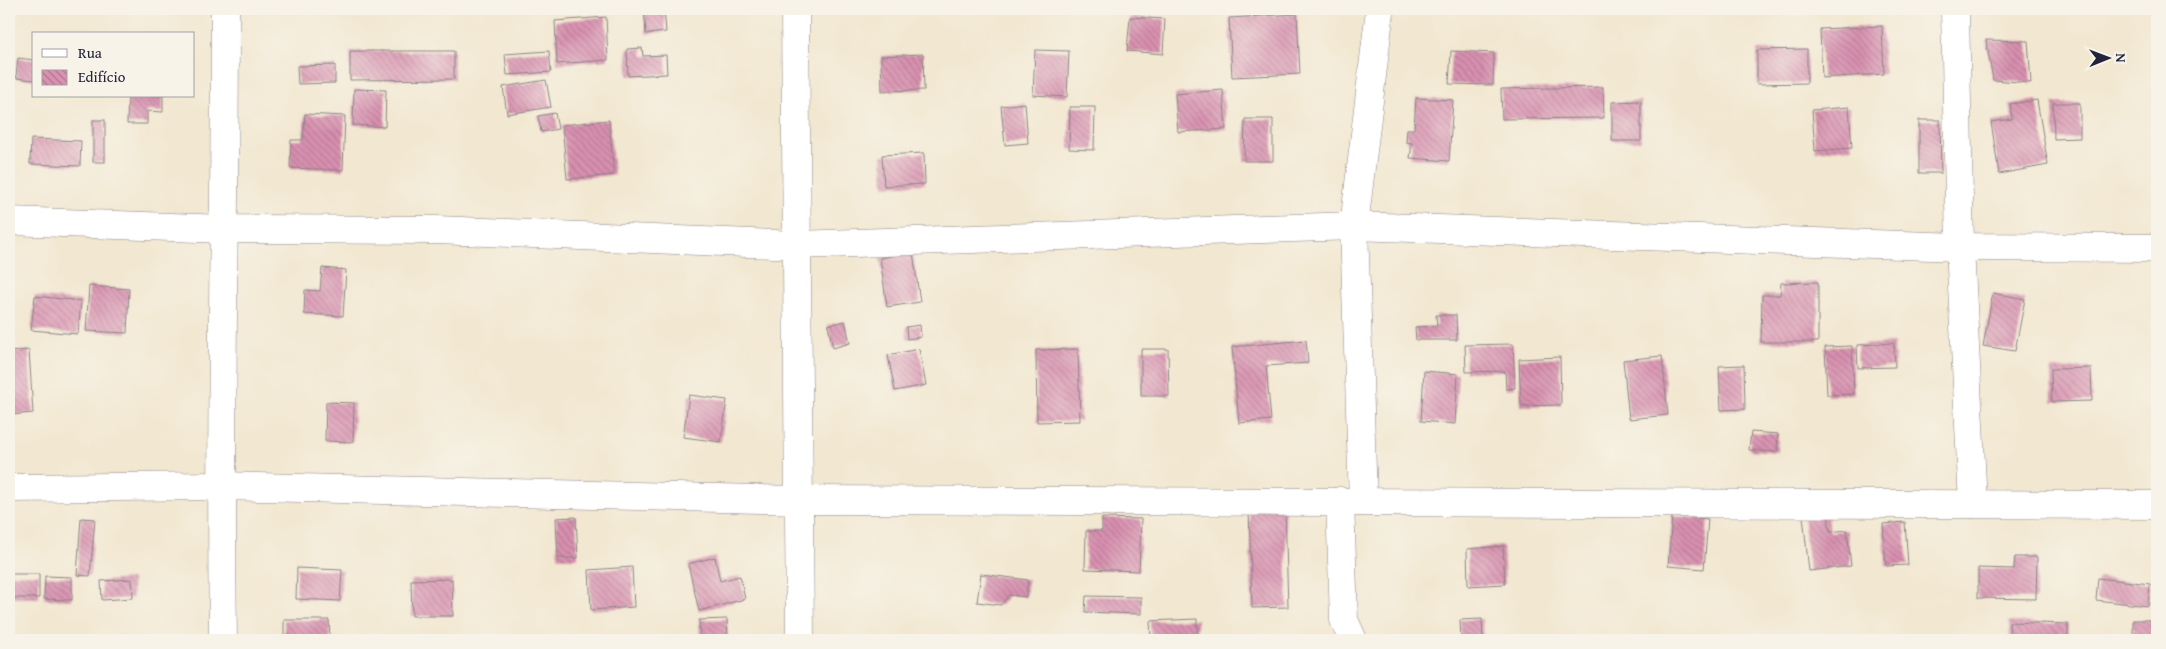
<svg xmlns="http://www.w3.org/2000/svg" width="2166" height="649" font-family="'Gentium Book Plus',serif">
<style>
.building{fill:url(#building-back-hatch)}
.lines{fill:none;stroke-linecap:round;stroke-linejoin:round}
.minor-casing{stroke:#8a8486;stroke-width:29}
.minor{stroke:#fff;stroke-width:28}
</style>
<defs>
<pattern id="building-back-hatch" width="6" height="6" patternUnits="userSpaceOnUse" patternTransform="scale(1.25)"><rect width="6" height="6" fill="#d991b0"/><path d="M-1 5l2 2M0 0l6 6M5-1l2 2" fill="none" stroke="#b07690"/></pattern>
</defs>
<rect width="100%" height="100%" fill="#f7f3e8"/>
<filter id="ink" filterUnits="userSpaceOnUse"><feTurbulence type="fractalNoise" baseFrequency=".02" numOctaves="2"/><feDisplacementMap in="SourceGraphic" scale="10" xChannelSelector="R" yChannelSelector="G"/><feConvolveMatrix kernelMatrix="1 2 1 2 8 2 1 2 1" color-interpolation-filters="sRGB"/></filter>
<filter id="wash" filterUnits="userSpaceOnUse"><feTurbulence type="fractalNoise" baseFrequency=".0096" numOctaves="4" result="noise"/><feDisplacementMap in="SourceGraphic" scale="20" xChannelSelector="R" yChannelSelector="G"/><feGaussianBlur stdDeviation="1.12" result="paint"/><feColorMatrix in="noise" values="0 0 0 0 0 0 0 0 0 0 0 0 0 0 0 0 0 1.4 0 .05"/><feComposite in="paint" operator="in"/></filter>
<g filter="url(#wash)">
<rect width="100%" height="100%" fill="#f2e7d0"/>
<g id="blocks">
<g class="building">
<path d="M644 9H664L666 32 646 34Z"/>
<path d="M1297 14 1300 74 1232 77 1229 18Z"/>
<path d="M606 17 608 60 557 64 555 21Z"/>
<path d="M1130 17 1165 19 1163 54 1127 51Z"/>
<path d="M1882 26 1884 74 1822 78 1820 29Z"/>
<path d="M1986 40 2028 41 2031 83 1993 80Z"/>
<path d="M642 48 643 56 666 55 667 74 628 76 627 49Z"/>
<path d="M1807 49V83L1757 84V50Z"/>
<path d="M1035 50 1069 51 1067 97 1033 95Z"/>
<path d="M350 51H454V79L350 80Z"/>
<path d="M549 51 551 72 507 75 505 54Z"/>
<path d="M1451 51 1494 53 1493 85 1449 84Z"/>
<path d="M923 54 924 90 882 91 881 56Z"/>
<path d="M18 58 34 60V80L16 78Z"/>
<path d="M335 65V83L298 84 297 66Z"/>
<path d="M546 80 551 107 507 114 503 87Z"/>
<path d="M1603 87 1604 118 1502 119 1501 89Z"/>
<path d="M354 89 386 90 385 127 353 125Z"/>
<path d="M1223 90 1226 129 1178 132 1175 94Z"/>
<path d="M128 96H163V112L147 111V124H127Z"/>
<path d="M1416 98 1453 100 1449 161 1410 158 1412 143 1406 142 1407 129H1414Z"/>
<path d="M2037 100 2048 165 1999 174 1991 122 2012 119 2010 104Z"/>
<path d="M1641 101V141H1612V102Z"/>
<path d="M1025 103 1028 143 1005 145 1001 106Z"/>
<path d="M2053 103H2080V138L2054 139Z"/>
<path d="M1070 107H1095L1094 150 1069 149Z"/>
<path d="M1849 107 1852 148 1815 151 1812 110Z"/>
<path d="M555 113 558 129 541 132 538 116Z"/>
<path d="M305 114 345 116 343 170 290 168 291 140H303Z"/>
<path d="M1245 119H1273V161H1244Z"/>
<rect x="93" y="120" width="12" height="42"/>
<path d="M609 120 614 175 567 179 562 125Z"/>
<path d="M1919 120H1940L1941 173H1919Z"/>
<path d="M31 139 81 141 80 166 30 164Z"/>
<path d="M924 153 925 184 884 186 882 155Z"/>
<path d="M913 252 920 302 887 307 880 258Z"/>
<path d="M322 268 346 270 343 316 304 314 305 290 320 291Z"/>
<path d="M1818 282V342H1761L1762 295H1780L1781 283Z"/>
<path d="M89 286 129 289 127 333 86 331Z"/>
<path d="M1993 293 2025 299 2015 351 1983 346Z"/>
<path d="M35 296 81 301 78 334 31 330Z"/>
<path d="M1436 315H1456L1457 340H1416L1415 327 1437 326Z"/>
<path d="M845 321 850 343 833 348 828 325Z"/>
<path d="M920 325 921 337 907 339 906 327Z"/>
<path d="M1306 340 1308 363 1266 366 1271 420 1239 423 1232 347Z"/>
<path d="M1894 343 1895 367 1858 368 1857 345Z"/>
<path d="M1513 344 1515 388 1506 389 1505 371 1466 372 1465 345Z"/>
<path d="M1852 346 1854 394 1827 395 1825 347Z"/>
<path d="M919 349 926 385 895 391 888 355Z"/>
<path d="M1078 349 1080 421 1037 422 1036 350Z"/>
<path d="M1141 349H1168L1169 396H1141Z"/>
<path d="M29 350 33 413 9 415V352Z"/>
<path d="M1662 356 1668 415 1629 419 1623 360Z"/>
<path d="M1560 357 1561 405 1521 406 1519 359Z"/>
<path d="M1744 365 1745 409 1721 410 1719 366Z"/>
<path d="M2091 368 2092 401 2052 402 2051 369Z"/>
<path d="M1424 371 1458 374 1455 424 1421 421Z"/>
<path d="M689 395 727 400 721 442 683 437Z"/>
<path d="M326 402 354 403 353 442 325 441Z"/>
<path d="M1751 432 1778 434 1777 452 1749 450Z"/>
<path d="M1285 508 1288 607 1252 608 1249 509Z"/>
<path d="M1828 514 1830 532 1847 530 1851 566 1809 571 1803 516Z"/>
<path d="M1672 516 1708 519 1704 569 1668 566Z"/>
<path d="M576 517 578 558H558L556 518Z"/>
<path d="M81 518 95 519 90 576 77 575Z"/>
<path d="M1102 518 1141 519 1139 571 1085 569 1086 531H1102Z"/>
<path d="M1905 522 1908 565 1886 566 1883 524Z"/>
<path d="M1503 546 1505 584 1468 586 1467 549Z"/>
<path d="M715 557 720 581 740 576 745 599 699 611 688 564Z"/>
<path d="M2015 557H2037L2036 599 1978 598V568L2014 569Z"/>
<path d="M632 567 634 607 591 610 589 570Z"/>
<path d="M297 568 342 570 340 601 296 599Z"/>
<rect x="9" y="574" width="30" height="24"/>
<path d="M981 574 1028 580 1026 597 1009 595 1001 605 977 602Z"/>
<path d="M45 576 72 577V600L44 599Z"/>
<path d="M2098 578 2150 584 2148 606 2096 600Z"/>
<path d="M132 579 133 598 102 600 101 581Z"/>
<path d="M452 579 453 616H412L411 580Z"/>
<path d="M1086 596 1141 597V614L1085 612Z"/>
<path d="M727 619 728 640H700L699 620Z"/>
<path d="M1197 619V640H1151L1150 621Z"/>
<path d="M1482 619 1483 640H1461L1460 620Z"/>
<path d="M284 620H329L330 640H284Z"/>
<rect x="2133" y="620" width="24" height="20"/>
<path d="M2009 622 2068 624V640H2010Z"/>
</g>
</g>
</g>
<g filter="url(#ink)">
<use href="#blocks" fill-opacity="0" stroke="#8a8486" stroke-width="1"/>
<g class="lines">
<defs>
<g id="minor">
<path d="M795 9 800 640"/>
<path d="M1955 9 1960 247 1973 504"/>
<path d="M9 221 225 229 436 230 797 245 1354 226 1960 247 2157 248"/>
<path d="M9 488 221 486 799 500 2157 505"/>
<path d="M1340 501 1344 620 1353 640"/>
<path d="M1363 501 1354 226 1380 9"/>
<path d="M223 640C220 430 225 219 225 9"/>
</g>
</defs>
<use href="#minor" class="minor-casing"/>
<use href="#minor" class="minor"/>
</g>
</g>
<rect width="2166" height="649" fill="none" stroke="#f7f3e8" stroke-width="30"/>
<rect x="32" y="32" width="162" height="65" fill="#f7f3e8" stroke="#a29fa3"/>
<rect x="42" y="49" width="25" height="8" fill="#ffffff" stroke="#a29fa3"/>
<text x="78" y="58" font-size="15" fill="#22223b">Rua</text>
<rect x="42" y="70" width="25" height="15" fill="url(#building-back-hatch)" stroke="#a29fa3"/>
<text x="78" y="82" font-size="15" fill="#22223b">Edifício</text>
<g transform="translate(2108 58) rotate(89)" stroke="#f7f3e8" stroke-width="4" paint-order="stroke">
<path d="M0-4L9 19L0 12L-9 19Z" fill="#22223b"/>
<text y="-8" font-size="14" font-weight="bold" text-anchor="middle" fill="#22223b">N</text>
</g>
</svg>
